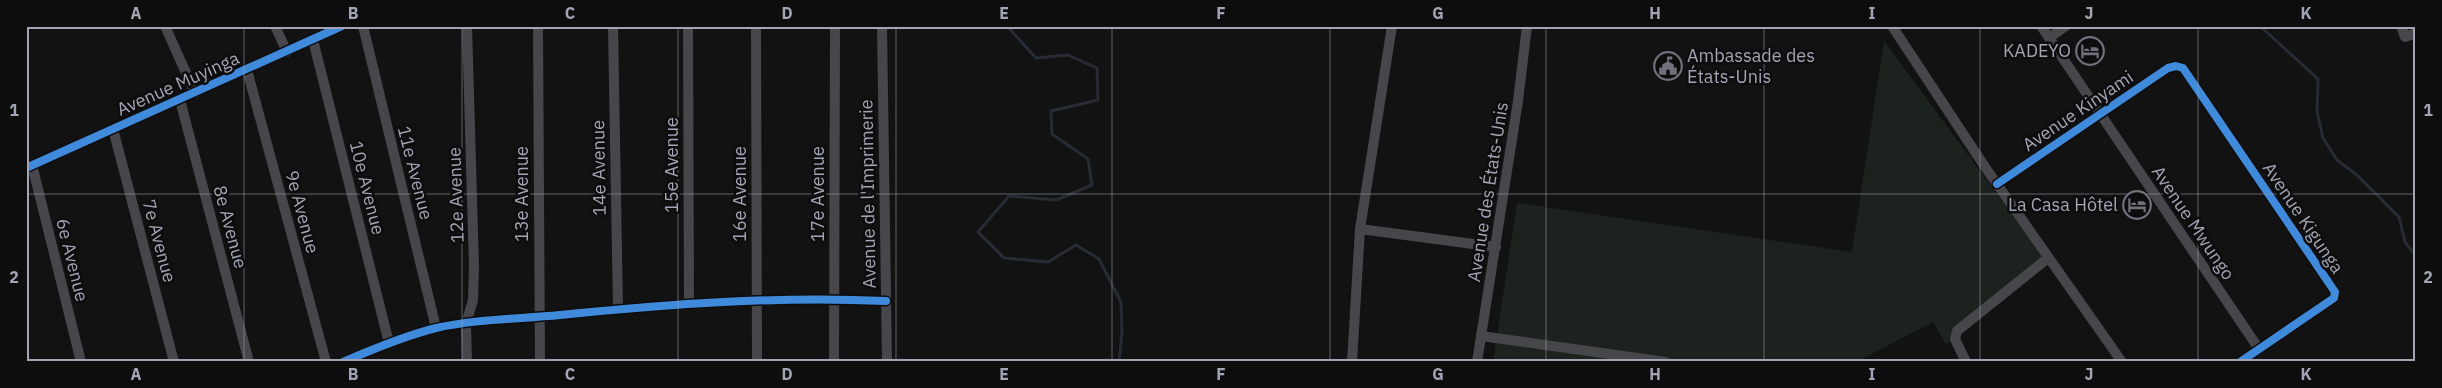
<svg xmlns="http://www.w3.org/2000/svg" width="2442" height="388" font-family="'IBM Plex Sans',sans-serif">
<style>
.green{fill:#1c231e}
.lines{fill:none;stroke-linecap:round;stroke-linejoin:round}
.stream{stroke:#262b34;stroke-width:3}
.minor{stroke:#47474b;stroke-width:10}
.cycleway-casing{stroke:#0d0d0e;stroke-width:11}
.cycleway{stroke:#408adc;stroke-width:8}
.grid{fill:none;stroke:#a3a4b4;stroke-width:1;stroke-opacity:0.55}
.labels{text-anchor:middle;stroke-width:5;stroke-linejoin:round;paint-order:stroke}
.poi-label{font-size:18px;fill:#a3a4b4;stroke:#0d0d0e;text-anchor:end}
.street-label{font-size:18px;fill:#a3a4b4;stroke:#0d0d0e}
.neatline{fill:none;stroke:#a3a4b4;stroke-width:2}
.grid-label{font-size:16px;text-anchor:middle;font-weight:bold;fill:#a3a4b4}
</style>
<rect width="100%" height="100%" fill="#121213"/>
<path class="green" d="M1884 41 2048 263 1946 345 1933 322 1856 362H1493L1517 203 1852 252Z"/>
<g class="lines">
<g class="stream">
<path d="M1007 26 1036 58 1068 55 1097 68 1098 100 1051 111 1052 134 1088 159 1092 185 1056 200 1009 196 978 232 1004 258 1048 262 1076 245 1099 259 1121 302 1122 333 1119 362"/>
<path d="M2260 26 2318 79 2317 111 2323 138 2337 160 2358 176 2399 217 2405 242 2416 256"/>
</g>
<g class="minor">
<path d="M165 26 195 93"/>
<path d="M275 26 287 52"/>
<path d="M363 26 436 328"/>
<path d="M538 26 540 362"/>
<path d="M613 26 618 309"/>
<path d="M688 26 689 304"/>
<path d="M756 26 757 362"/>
<path d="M882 26 887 362"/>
<path d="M1892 26 1985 167 2122 362"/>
<path d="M2041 26 2259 349"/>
<path d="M2401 26 2405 37 2416 33"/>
<path d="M2049 38 2066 26"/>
<path d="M313 40 389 343"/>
<path d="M247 70 326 362"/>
<path d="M180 100 249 362"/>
<path d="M113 129 174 362"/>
<path d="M32 165 81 362"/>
<path d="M26 168 342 26"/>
<path d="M1997 184 2168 68 2176 66 2183 68 2335 292 2334 298 2240 362"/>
<path d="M1360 229 1496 247"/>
<path d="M1481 336 1666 362"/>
<path d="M343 362C373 349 404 336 436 328 476 319 519 319 560 315 669 304 777 296 886 301"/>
<path d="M467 362 466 324 473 300 474 267 467 26"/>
<path d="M834 362 835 26"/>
<path d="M1352 362 1360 229 1392 26"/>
<path d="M1477 362 1518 101 1527 26"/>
<path d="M1966 362 1955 339 1957 331 2048 258"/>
</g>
<defs>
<g id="cycleway">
<path d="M26 168 342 26"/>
<path d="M1997 184 2168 68 2176 66 2183 68 2335 292 2334 298 2240 362"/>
<path d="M343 362C373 349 404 336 436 328 476 319 519 319 560 315 669 304 777 296 886 301"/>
</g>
</defs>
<use href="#cycleway" class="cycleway-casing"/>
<use href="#cycleway" class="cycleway"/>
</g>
<path class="grid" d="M244 26V362M462 26V362M678 26V362M896 26V362M1112 26V362M1330 26V362M1546 26V362M1764 26V362M1980 26V362M2198 26V362M26 194H2416"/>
<defs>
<symbol id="hotel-ring" viewBox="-11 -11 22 22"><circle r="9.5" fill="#0d0d0e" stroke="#70717c" stroke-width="1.5"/><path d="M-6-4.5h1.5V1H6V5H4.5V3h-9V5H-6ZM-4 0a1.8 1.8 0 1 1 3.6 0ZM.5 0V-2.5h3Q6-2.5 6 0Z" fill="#70717c"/></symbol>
<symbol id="civic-ring" viewBox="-11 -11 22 22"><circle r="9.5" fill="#0d0d0e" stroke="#70717c" stroke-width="1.5"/><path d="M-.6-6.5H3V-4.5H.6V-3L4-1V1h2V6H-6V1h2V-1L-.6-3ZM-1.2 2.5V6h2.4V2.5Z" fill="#70717c"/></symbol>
</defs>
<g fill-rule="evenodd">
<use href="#hotel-ring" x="2074" y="35" width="32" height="32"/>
<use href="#civic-ring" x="1652" y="50" width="32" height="32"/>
<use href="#hotel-ring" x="2121" y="189" width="32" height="32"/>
</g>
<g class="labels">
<g class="poi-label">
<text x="2071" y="57">KADEYO</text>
<text x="1687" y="62" text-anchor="start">Ambassade des<tspan x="1687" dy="21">États-Unis</tspan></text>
<text x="2118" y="211">La Casa Hôtel</text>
</g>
<g class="street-label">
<text transform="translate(178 84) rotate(-24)" y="6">Avenue Muyinga</text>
<text transform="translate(2078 111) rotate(-34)" y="6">Avenue Kinyami</text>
<text transform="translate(672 165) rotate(-90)" y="6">15e Avenue</text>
<text transform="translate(599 168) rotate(-91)" y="6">14e Avenue</text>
<text transform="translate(415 173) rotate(76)" y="6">11e Avenue</text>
<text transform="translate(367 188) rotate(76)" y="6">10e Avenue</text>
<text transform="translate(1488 192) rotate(-81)" y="6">Avenue des États-Unis</text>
<text transform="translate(522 194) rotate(-90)" y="6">13e Avenue</text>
<text transform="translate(740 194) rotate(-90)" y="6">16e Avenue</text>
<text transform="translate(818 194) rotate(-90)" y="6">17e Avenue</text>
<text transform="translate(868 194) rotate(-91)" y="6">Avenue de l'Imprimerie</text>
<text transform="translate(456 195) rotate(-92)" y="6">12e Avenue</text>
<text transform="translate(302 212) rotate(75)" y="6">9e Avenue</text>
<text transform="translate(2303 218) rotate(56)" y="6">Avenue Kigunga</text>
<text transform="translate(2193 223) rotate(56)" y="6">Avenue Mwungo</text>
<text transform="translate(230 227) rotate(75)" y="6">8e Avenue</text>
<text transform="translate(159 241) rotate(75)" y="6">7e Avenue</text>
<text transform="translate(72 260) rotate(76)" y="6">6e Avenue</text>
</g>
</g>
<rect width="2442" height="388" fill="none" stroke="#0d0d0e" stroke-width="55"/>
<rect x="28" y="28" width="2386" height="332" class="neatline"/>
<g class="grid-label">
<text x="136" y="19">A</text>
<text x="353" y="19">B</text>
<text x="570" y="19">C</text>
<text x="787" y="19">D</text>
<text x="1004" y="19">E</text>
<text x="1221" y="19">F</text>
<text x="1438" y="19">G</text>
<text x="1655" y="19">H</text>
<text x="1872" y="19">I</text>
<text x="2089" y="19">J</text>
<text x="2306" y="19">K</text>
<text x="14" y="116">1</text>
<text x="2428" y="116">1</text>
<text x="14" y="283">2</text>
<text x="2428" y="283">2</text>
<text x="136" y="380">A</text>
<text x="353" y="380">B</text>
<text x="570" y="380">C</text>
<text x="787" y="380">D</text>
<text x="1004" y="380">E</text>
<text x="1221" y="380">F</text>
<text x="1438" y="380">G</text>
<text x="1655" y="380">H</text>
<text x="1872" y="380">I</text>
<text x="2089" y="380">J</text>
<text x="2306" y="380">K</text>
</g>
</svg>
